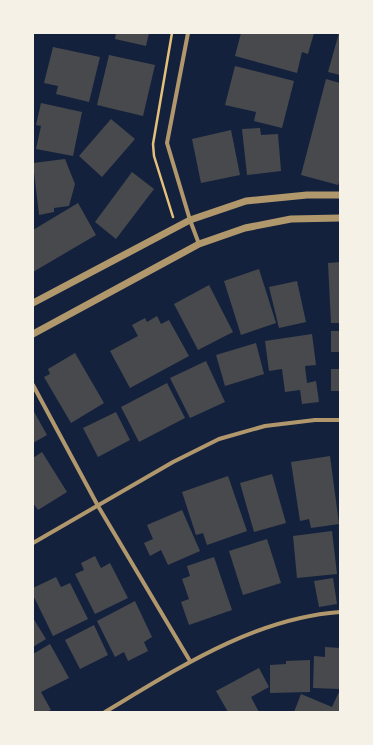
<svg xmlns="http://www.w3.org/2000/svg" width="373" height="745" font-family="'Fira Sans Condensed',sans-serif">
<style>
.building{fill:#48494c}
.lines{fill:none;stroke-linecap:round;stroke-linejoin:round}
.path{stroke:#e5c07b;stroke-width:2.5}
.minor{stroke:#b1986c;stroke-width:4}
.tertiary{stroke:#b1986c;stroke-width:7}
</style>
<rect width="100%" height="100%" fill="#14213d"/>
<g class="building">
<path d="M116 33H149L146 46 115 39Z"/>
<path d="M241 33H314L308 54 302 52 297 73 235 56Z"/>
<path d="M339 33H340V75L328 72Z"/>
<path d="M53 47 100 57 89 102 56 94 58 86 44 83Z"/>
<path d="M109 55 155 65 143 116 97 105Z"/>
<path d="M235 66 294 81 282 128 254 121 256 112 225 105Z"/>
<path d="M326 79 340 83V180L338 185 301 175Z"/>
<path d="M41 103 82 112 73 156 36 149 41 126 36 125Z"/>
<path d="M111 119 135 139 102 177 79 156Z"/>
<path d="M260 128 261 135 278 134 281 171 247 175 242 129Z"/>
<path d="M231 130 240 175 201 183 192 139Z"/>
<path d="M65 159 75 184 69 206 54 208V212L39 215 33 163Z"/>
<path d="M132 172 154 189 116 239 95 222Z"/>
<path d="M78 203 96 235 33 272V230Z"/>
<path d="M340 262V323H331L328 263Z"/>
<path d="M259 269 276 323 241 335 224 281Z"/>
<path d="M297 281 306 322 279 328 269 287Z"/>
<path d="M209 285 233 332 198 350 174 304Z"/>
<path d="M157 316 161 324 169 320 189 356 130 388 110 351 138 336 132 325 145 318 147 322Z"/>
<rect x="331" y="331" width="9" height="21"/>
<path d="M312 334 316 365 305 366 307 383 316 381 319 402 302 404 300 390 285 392 282 369 269 371 265 341Z"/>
<path d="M256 343 264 374 225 386 216 355Z"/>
<path d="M75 353 104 403 71 423 44 377 50 374 48 369Z"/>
<path d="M206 361 225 402 190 418 170 378Z"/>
<rect x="331" y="369" width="9" height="22"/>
<path d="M167 383 185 418 139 442 121 407Z"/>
<path d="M33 410 47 435 33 443Z"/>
<path d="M116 412 130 440 98 457 83 428Z"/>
<path d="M42 452 67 492 38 510 33 503V458Z"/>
<path d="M330 456 339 524 311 528 309 519 300 521 291 462Z"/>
<path d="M272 474 286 523 254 532 240 483Z"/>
<path d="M228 476 247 531 207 545 203 533 196 535 182 492Z"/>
<path d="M182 510 200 551 168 565 161 550 150 556 144 543 153 539 147 525Z"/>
<path d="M332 531 337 574 297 578 293 536Z"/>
<path d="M267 539 281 583 243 595 229 551Z"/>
<path d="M95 556 101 568 110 563 128 598 95 614 75 574 84 570 81 563Z"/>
<path d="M214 557 232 610 189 625 181 602 189 599 182 579 190 576 187 566Z"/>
<path d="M56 577 61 587 70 583 88 619 53 636 33 595V588Z"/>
<path d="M333 578 337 604 319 607 314 581Z"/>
<path d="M135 601 152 637 144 642 148 651 128 661 124 652 115 657 97 621Z"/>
<path d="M33 618 46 639 33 647Z"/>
<path d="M94 625 108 655 80 669 65 640Z"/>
<path d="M50 644 69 678 41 692 51 710 46 712H33V654Z"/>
<path d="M325 647 340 648V689L313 688 314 656 325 657Z"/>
<path d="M310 660V692L270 693V665L286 664V661Z"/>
<path d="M259 668 269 687 251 697 259 712H228L216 691Z"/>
<path d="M339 692 340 712H294L301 694 332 707Z"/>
</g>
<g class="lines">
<path class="path" d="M172 33 153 144 154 156 173 217"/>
<g class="minor">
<path d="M188 33 167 143 190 220 199 244"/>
<path d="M33 385 98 506 190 661"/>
<path d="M33 543 173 462 219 439 265 426 315 420H340"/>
<path d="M105 712C177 669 254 618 340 612"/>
</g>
<g class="tertiary">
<path d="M33 303 190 220 246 201 307 195H340"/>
<path d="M33 334 199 244 245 228 291 219 340 218"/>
</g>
</g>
<rect width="373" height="745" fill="none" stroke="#f6f1e7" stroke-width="68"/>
</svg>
